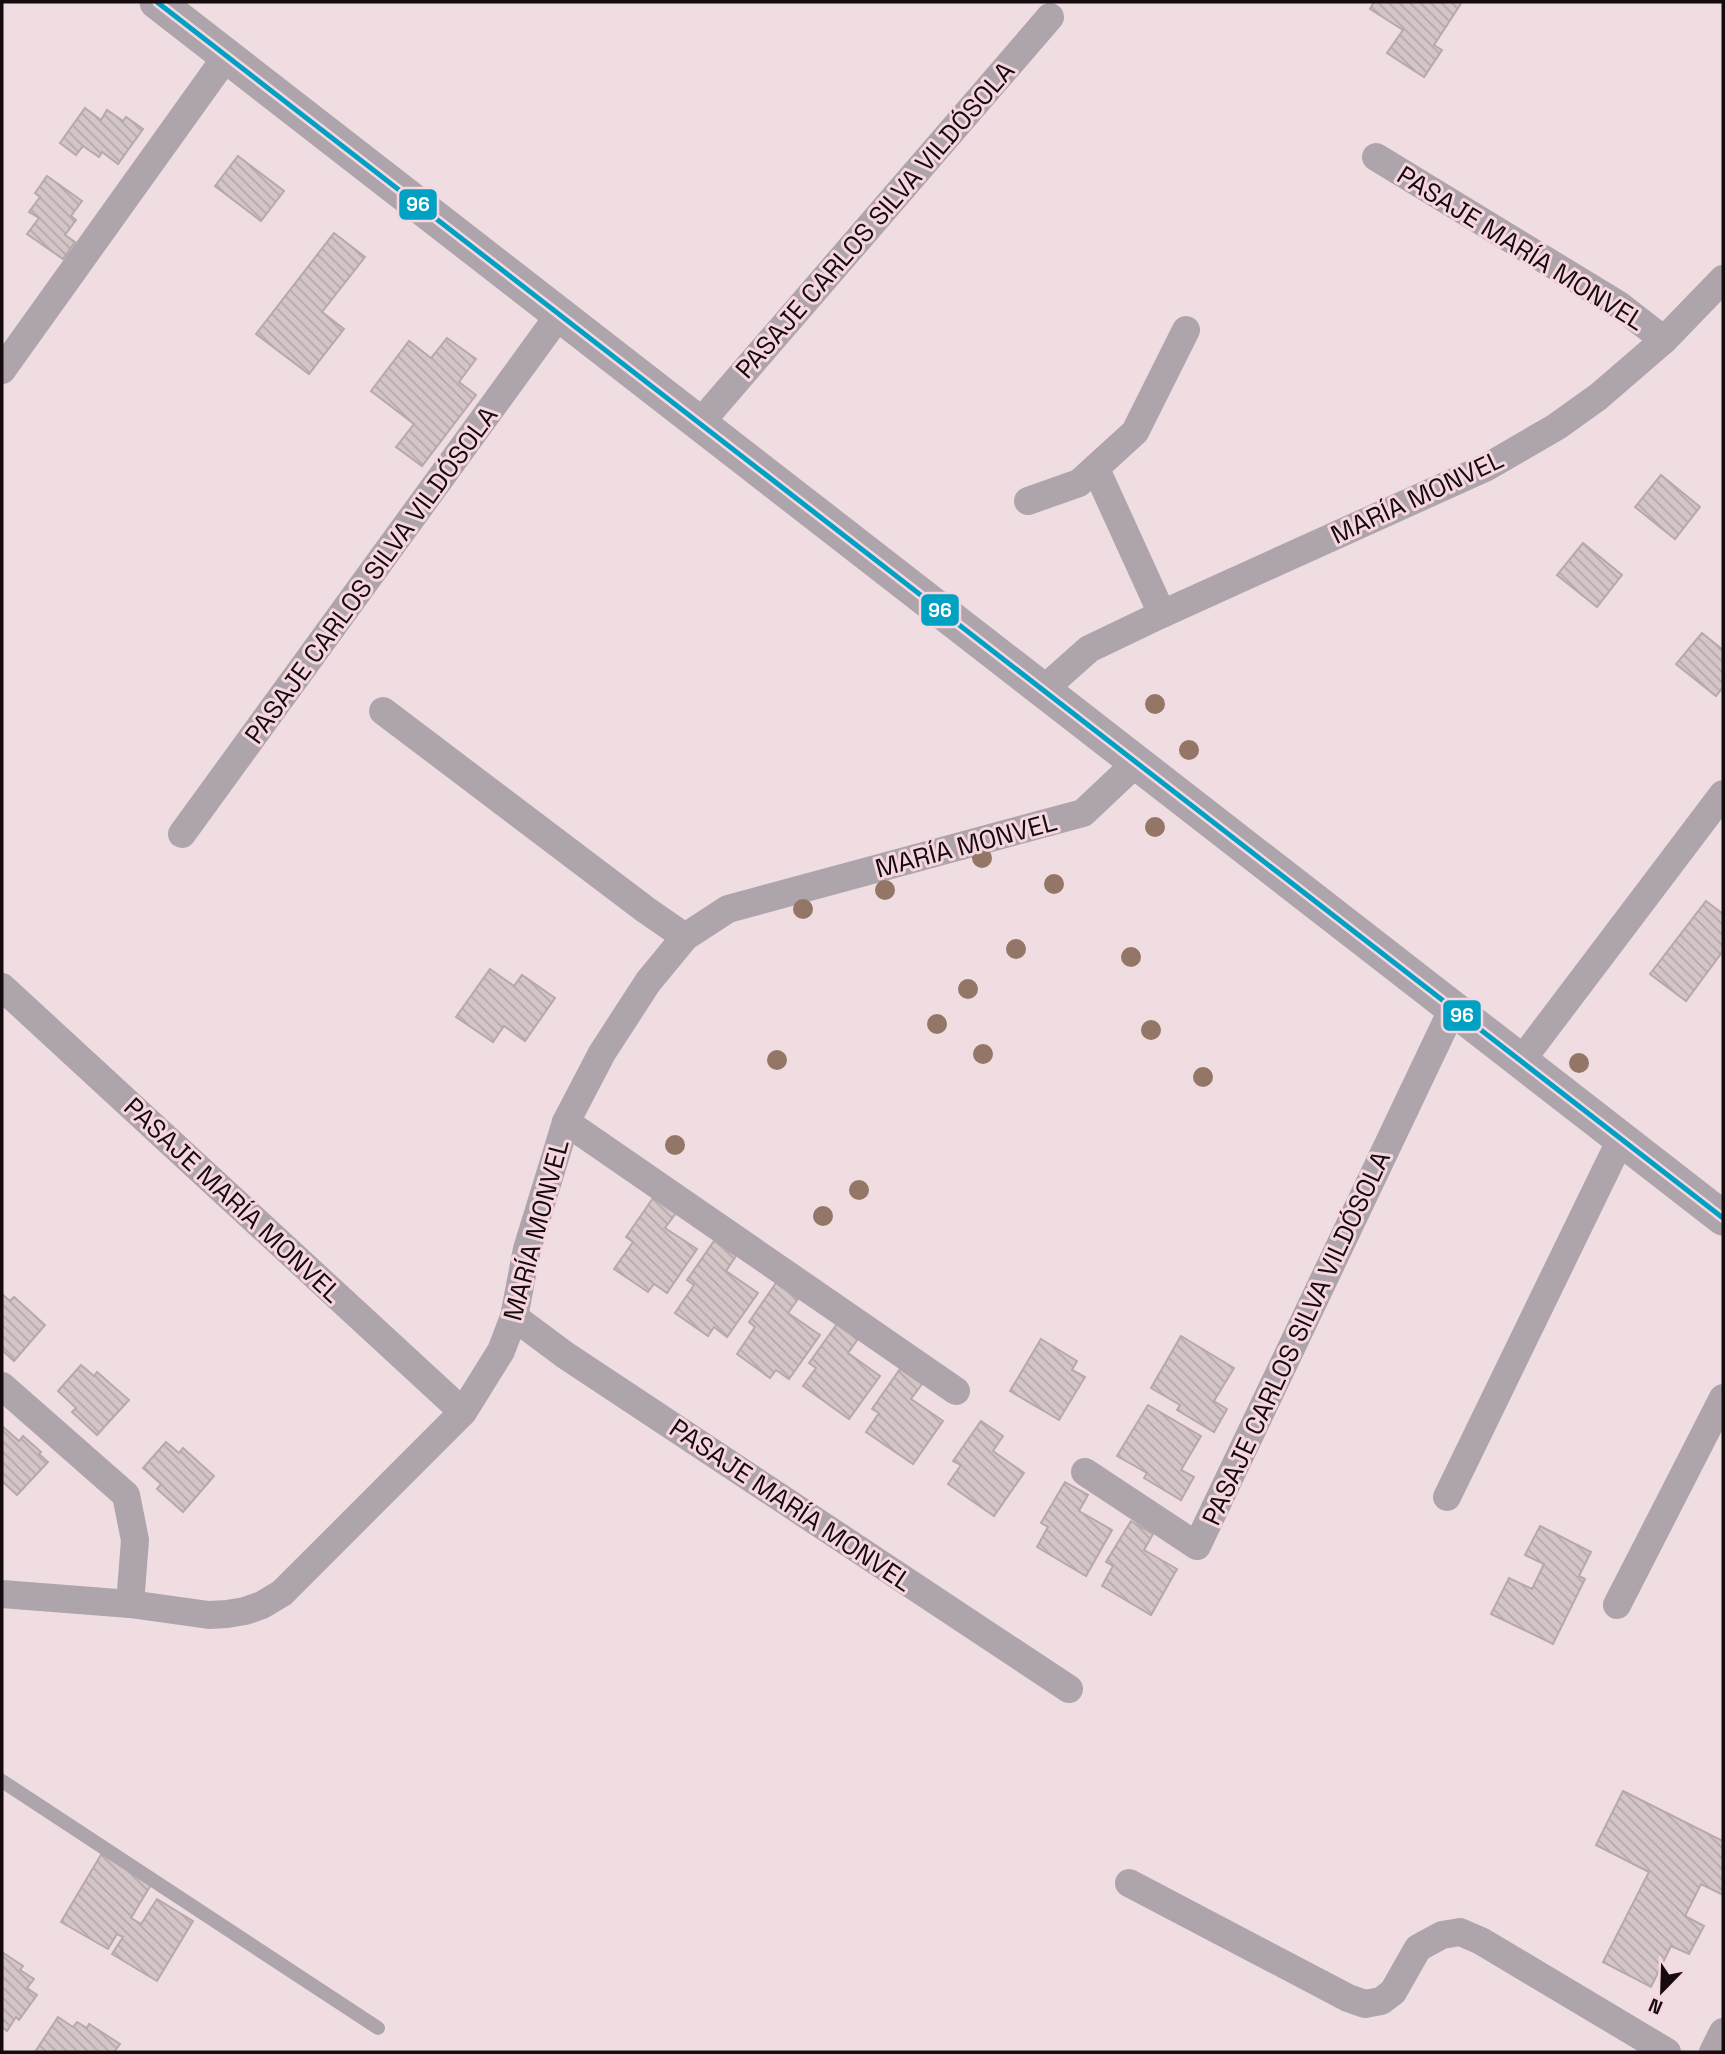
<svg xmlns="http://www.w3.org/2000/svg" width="1725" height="2054" font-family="'Space Grotesk',sans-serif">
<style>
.building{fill:url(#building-back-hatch);stroke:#b7a9ab;stroke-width:2}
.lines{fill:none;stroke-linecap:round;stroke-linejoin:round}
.service{stroke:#aea4ab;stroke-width:14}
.minor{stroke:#aea4ab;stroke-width:28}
.tertiary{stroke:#aea4ab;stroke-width:35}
.bus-1-casing{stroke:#f6d6df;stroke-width:10}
.bus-1{stroke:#01a1c4;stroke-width:5}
.tree{fill:#947667}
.labels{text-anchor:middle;stroke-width:6;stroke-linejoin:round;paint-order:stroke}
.street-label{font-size:26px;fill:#150b0e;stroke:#f6d6df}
.line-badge{stroke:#f6d6df;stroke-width:2.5}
.badge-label{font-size:19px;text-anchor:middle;font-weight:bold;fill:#fff}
</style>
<defs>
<pattern id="building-back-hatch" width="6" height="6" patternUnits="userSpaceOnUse" patternTransform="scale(1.75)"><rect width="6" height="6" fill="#d4c5c6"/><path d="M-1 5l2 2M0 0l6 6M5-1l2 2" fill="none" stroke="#b5a8a9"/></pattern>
</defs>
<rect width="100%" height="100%" fill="#efdde2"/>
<g class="building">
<path d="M1374 2H1462L1434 45 1442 50 1424 77 1387 53 1403 30 1370 9Z"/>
<path d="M85 108 101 120 107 110 123 121 126 117 143 129 118 164 102 152 99 157 83 146 76 155 60 143Z"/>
<path d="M238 156 284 191 261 221 215 186Z"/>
<path d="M47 176 82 201 71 216 76 220 65 235 75 242 63 259 27 234 39 218 29 212 40 197 35 193Z"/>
<path d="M334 233 365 257 322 312 344 329 309 374 256 334Z"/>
<path d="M447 338 476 359 459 382 476 395 422 466 396 447 414 424 371 391 409 341 431 358Z"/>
<path d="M1661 475 1700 507 1675 539 1635 507Z"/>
<path d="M1583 543 1622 575 1597 607 1557 575Z"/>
<path d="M1702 633 1723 650V687L1716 696 1676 664Z"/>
<path d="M1706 901 1723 914V951L1686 1001 1650 974Z"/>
<path d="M490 969 514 986 522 975 555 998 525 1041 504 1026 493 1042 456 1017Z"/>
<path d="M653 1198 676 1213 665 1228 697 1249 667 1293 654 1284 648 1292 614 1269 633 1242 626 1237Z"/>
<path d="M714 1241 736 1256 726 1271 758 1293 727 1337 714 1327 708 1336 675 1313 694 1285 687 1280Z"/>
<path d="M776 1283 798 1299 788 1313 820 1335 789 1379 776 1370 770 1378 737 1354 755 1327 749 1322Z"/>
<path d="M2 1294 10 1301 14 1297 45 1325 14 1361 2 1350Z"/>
<path d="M837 1324 858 1339 848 1353 880 1376 849 1419 803 1386 816 1368 809 1363Z"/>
<path d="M1181 1336 1234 1368 1214 1401 1227 1409 1214 1432 1177 1410 1180 1405 1151 1388Z"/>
<path d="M1041 1339 1077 1361 1072 1370 1085 1377 1059 1420 1010 1391Z"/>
<path d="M81 1365 94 1376 97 1372 129 1400 97 1435 72 1412 76 1408 58 1391Z"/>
<path d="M900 1369 922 1384 911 1399 943 1421 913 1464 866 1432 879 1413 872 1409Z"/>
<path d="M1148 1405 1201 1436 1181 1470 1194 1477 1181 1500 1144 1478 1147 1473 1117 1456Z"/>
<path d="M981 1421 1003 1436 993 1451 1024 1473 994 1516 948 1484 961 1465 953 1461Z"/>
<path d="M2 1426 19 1441 23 1436 41 1452 39 1454 48 1462 17 1495 2 1481Z"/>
<path d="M166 1442 179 1453 183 1448 214 1476 183 1512 157 1489 161 1484 143 1468Z"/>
<path d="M1065 1482 1088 1495 1079 1511 1112 1530 1086 1576 1037 1547 1048 1527 1041 1523Z"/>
<path d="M1131 1521 1153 1534 1144 1550 1177 1569 1151 1615 1102 1586 1113 1566 1106 1562Z"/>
<path d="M1540 1526 1591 1552 1579 1576 1585 1579 1553 1644 1491 1614 1509 1578 1532 1589 1544 1564 1525 1555Z"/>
<path d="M1623 1791 1723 1841V1895L1701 1884 1685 1916 1704 1926 1689 1954 1671 1946 1651 1987 1603 1962 1649 1872 1596 1845Z"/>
<path d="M102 1853 152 1883 131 1918 141 1924 157 1899 193 1921 157 1981 112 1954 123 1937 117 1934 108 1949 61 1922Z"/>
<path d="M2 1952 23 1966 20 1970 34 1979 27 1988 37 1995 19 2020 16 2017 7 2031 2 2027Z"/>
<path d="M58 2017 73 2027 77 2022 87 2028 89 2024 120 2044 114 2052H35Z"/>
</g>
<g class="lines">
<path class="service" d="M2 1781 378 2028"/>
<g class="minor">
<path d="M1376 157 1619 305 1664 340"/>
<path d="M2 370 226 57"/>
<path d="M700 423 1050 17"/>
<path d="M1096 469 1162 614"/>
<path d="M1028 501 1079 483 1135 432 1186 330"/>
<path d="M1044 689 1089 649 1162 614 1487 467 1556 427 1598 397 1664 340 1723 279"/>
<path d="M383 711 646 910 685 937"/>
<path d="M182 834 559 315"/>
<path d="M2 987 463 1412"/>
<path d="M1521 1061 1723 794"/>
<path d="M566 1122 956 1391"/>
<path d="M514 1317 565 1355 1069 1689"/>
<path d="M2 1386 126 1495 135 1540 130 1604"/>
<path d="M1085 1472 1197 1546 1453 1008"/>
<path d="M1447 1497 1621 1139"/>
<path d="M2 1594 130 1604 209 1615 227 1614 245 1611 262 1605 282 1593 463 1412 501 1351 514 1317 527 1249 566 1122 602 1053 648 982 685 937 728 909 1083 813 1136 763"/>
<path d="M1617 1605 1723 1398"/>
<path d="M1129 1883 1348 1998 1365 2004 1381 2001 1393 1992 1418 1948 1442 1935 1460 1932 1481 1941 1667 2052"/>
<path d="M1713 2052 1723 2032"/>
</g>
<path class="tertiary" d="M157 2 1723 1218"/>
<defs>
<path id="bus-1" d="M157 2 1723 1218"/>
</defs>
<use href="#bus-1" class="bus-1-casing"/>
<use href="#bus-1" class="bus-1"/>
</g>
<g class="tree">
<circle cx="1155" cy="704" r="10"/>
<circle cx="1189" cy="750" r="10"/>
<circle cx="1155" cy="827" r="10"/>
<circle cx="982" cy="858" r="10"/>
<circle cx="1054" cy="884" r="10"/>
<circle cx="885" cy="890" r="10"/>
<circle cx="803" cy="909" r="10"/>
<circle cx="1016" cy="949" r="10"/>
<circle cx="1131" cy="957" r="10"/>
<circle cx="968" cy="989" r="10"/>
<circle cx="937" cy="1024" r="10"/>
<circle cx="1151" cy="1030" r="10"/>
<circle cx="983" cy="1054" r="10"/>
<circle cx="777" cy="1060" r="10"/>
<circle cx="1579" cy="1063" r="10"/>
<circle cx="1203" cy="1077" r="10"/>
<circle cx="675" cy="1145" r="10"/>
<circle cx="859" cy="1190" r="10"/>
<circle cx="823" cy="1216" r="10"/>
</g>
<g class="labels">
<g class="street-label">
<text transform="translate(875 220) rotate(-49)" y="9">PASAJE CARLOS SILVA VILDÓSOLA</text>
<text transform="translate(1521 248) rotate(32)" y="9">PASAJE MARÍA MONVEL</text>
<text transform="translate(1417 497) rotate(-25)" y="9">MARÍA MONVEL</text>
<text transform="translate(371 575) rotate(-54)" y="9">PASAJE CARLOS SILVA VILDÓSOLA</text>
<text transform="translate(966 845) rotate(-15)" y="9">MARÍA MONVEL</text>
<text transform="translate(233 1200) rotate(43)" y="9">PASAJE MARÍA MONVEL</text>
<text transform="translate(536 1230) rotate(-75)" y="9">MARÍA MONVEL</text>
<text transform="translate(1296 1338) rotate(-65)" y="9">PASAJE CARLOS SILVA VILDÓSOLA</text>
<text transform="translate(791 1505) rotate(34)" y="9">PASAJE MARÍA MONVEL</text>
</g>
</g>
<g class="line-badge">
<rect x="398" y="188" width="40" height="33" rx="7" fill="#01a1c4"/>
<rect x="920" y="593" width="40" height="34" rx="7" fill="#01a1c4"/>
<rect x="1442" y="999" width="40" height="33" rx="7" fill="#01a1c4"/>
</g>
<g class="badge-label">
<text x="418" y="211">96</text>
<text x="940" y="617">96</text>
<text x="1462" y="1022">96</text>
</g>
<rect width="1725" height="2054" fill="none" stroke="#150b0e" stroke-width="7"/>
<g transform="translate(1662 1991) rotate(203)" stroke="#f6d6df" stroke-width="5" paint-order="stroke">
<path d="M0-5L12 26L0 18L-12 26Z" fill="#150b0e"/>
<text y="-10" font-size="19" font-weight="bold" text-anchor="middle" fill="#150b0e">N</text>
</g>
</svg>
